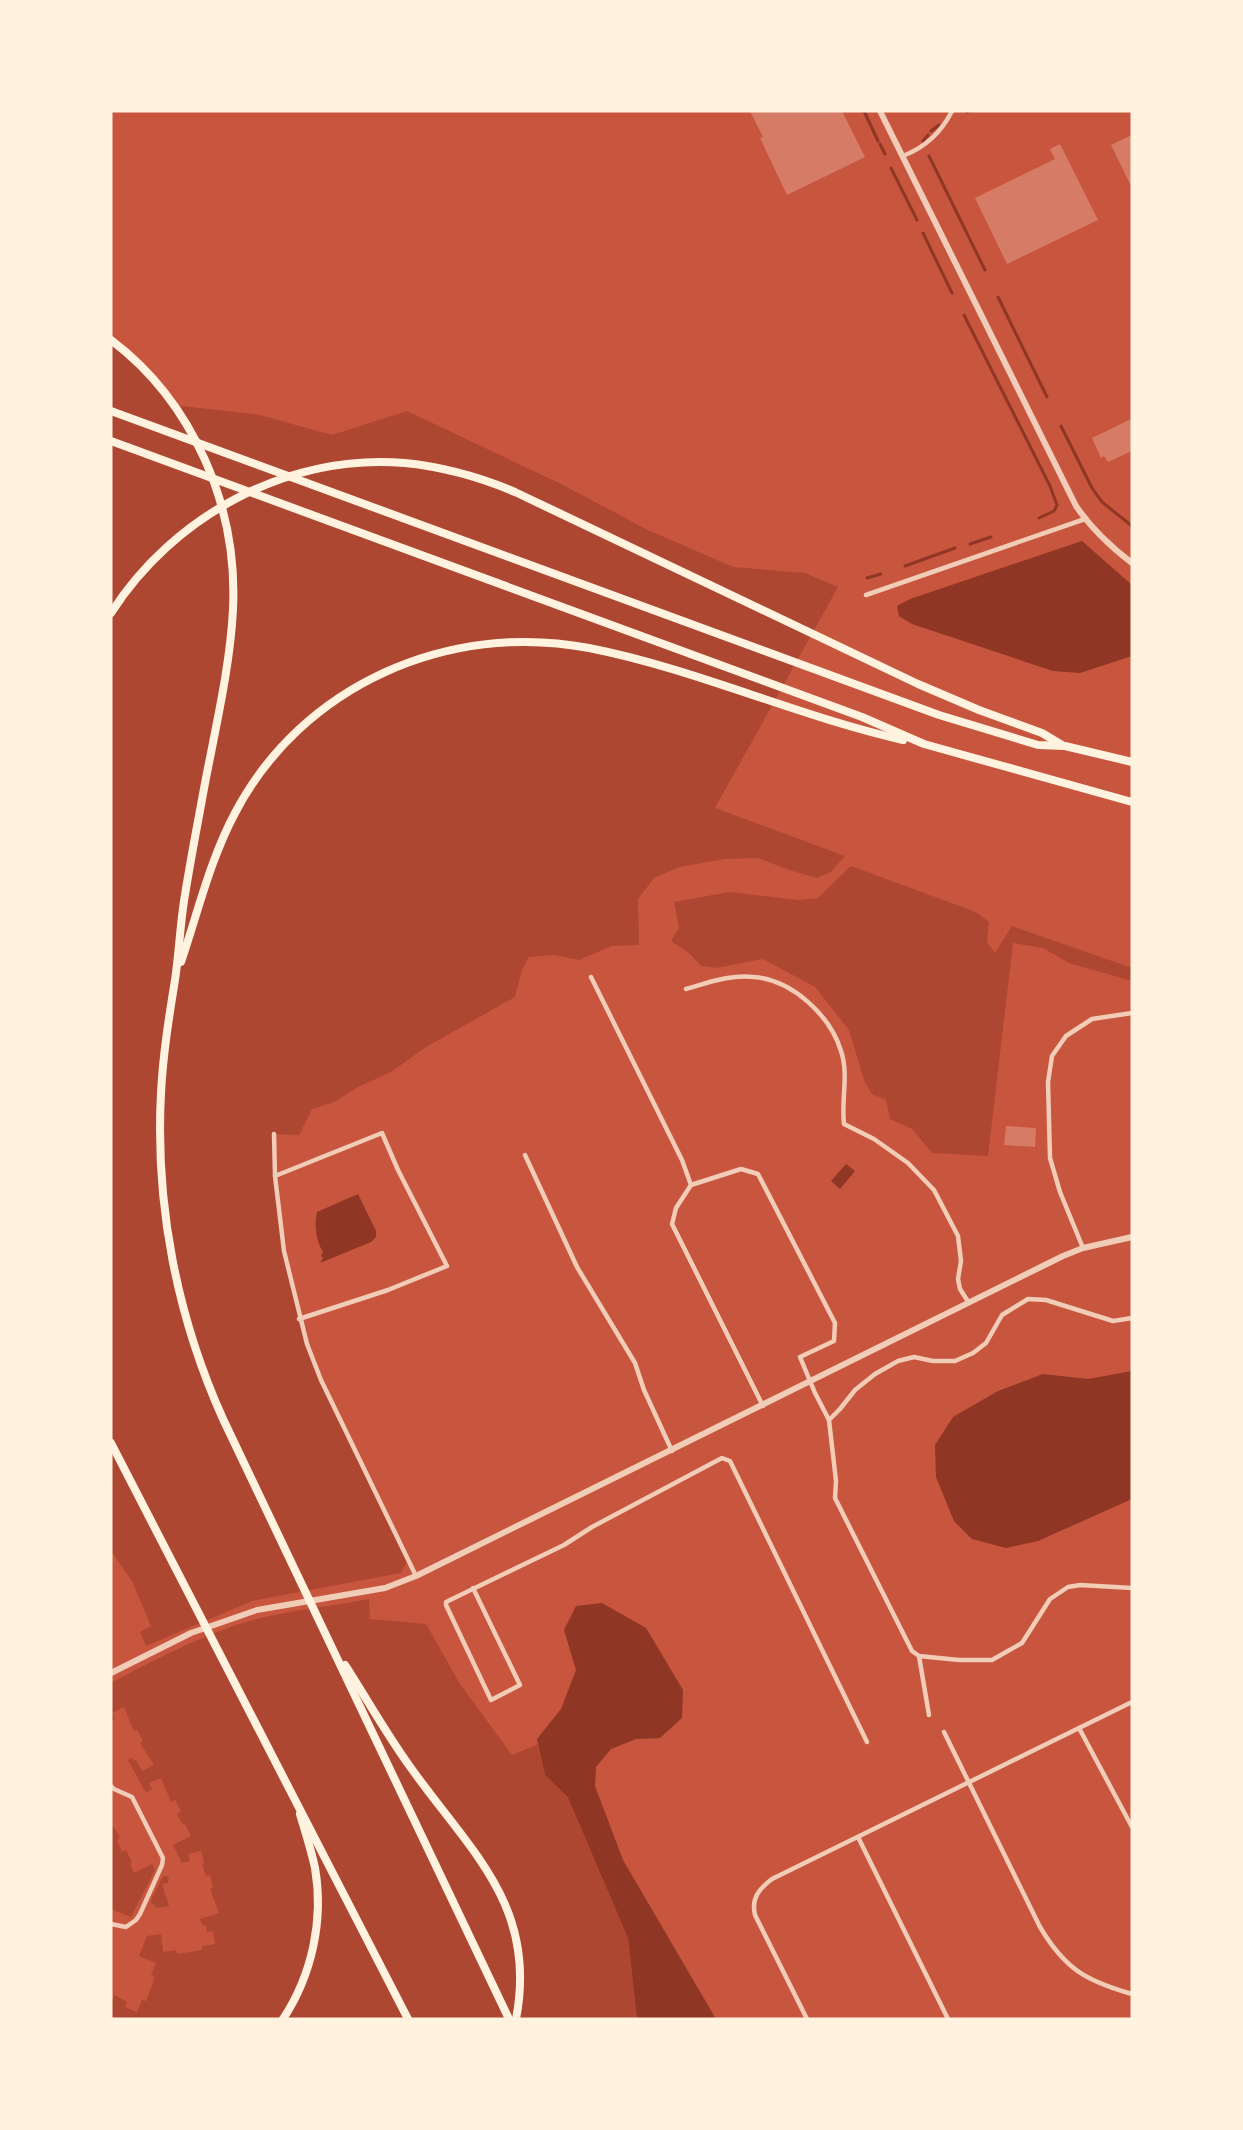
<svg xmlns="http://www.w3.org/2000/svg" width="1243" height="2130" font-family="Overpass,sans-serif">
<style>
.green{fill:#ae4732}
.water{fill:#8f3625}
.lines{fill:none;stroke-linecap:round;stroke-linejoin:round}
.stream{stroke:#8f3625;stroke-width:3}
.building{fill:#d67c66}
.minor{stroke:#f1ccb7;stroke-width:4.5}
.tertiary{stroke:#f1ccb7;stroke-width:6}
.motorway{stroke:#fff3e0;stroke-width:8}
</style>
<rect width="100%" height="100%" fill="#c8553d"/>
<g class="green">
<path d="M111 340 174 405 260 415 332 435 407 411 563 485 648 530 733 567 805 573 838 587 715 808 845 856 831 872 817 878 789 870 758 858 725 859 679 867 654 878 638 899 639 945 612 946 579 960 554 955 529 957 522 970 515 997 426 1047 391 1072 358 1087 334 1102 312 1109 299 1135 274 1134 275 1176 284 1251 299 1319 321 1380 408 1560 401 1573 252 1601 146 1646 140 1632 151 1626 132 1581 111 1551Z"/>
<path d="M851 866 976 912 989 922 987 942 995 953 1012 926 1132 968V981L1069 963 1043 948 1013 943 988 1156 932 1153 912 1129 890 1119 886 1100 872 1094 865 1083 849 1030 815 987 763 959 716 968 701 966 689 953 671 941 679 928 674 902 730 892 799 900 818 898Z"/>
<path d="M369 1599 370 1619 426 1624 460 1684 512 1755 538 1744 545 1775 568 1799 628 1938 637 2019H111V2003L114 1995 127 2002 125 2007 137 2012 142 2000 146 2001 155 1977 151 1975 156 1963 139 1956 147 1936 161 1934 163 1952 176 1950 177 1954 202 1950V1946L215 1944 213 1931 207 1932 206 1926 202 1924 200 1919 219 1913 210 1889 213 1887 210 1875 206 1876 202 1864 204 1863 201 1851 188 1854 190 1861 182 1863 173 1845 191 1836 185 1824 183 1825 177 1814 181 1811 175 1800 171 1802 161 1778 149 1783 152 1789 146 1793 128 1760 132 1758 134 1761 136 1760 142 1771 154 1765 140 1743 143 1741 137 1730 134 1731 124 1707 112 1713 115 1719 111 1721V1683C150 1662 191 1641 233 1626 277 1611 323 1608 369 1599Z"/>
<path d="M111 1827H114L120 1838 117 1841 122 1852 126 1850 132 1862 130 1864 134 1873 152 1864 155 1870 131 1917 111 1909Z"/>
<path d="M163 1876H167L169 1879 168 1883 162 1884 169 1906 155 1908V1904L152 1905 151 1900Z"/>
</g>
<g class="water">
<path d="M1082 541 1132 585V656L1080 673 1053 671 912 624 899 616 897 606 910 599Z"/>
<path d="M846 1164 855 1171 840 1189 831 1181Z"/>
<path d="M358 1194 376 1231V1237L371 1242 320 1263 323 1258 321 1256 323 1252C316 1241 314 1225 317 1212Z"/>
<path d="M1132 1371V1499L1038 1541 1006 1548 972 1539 954 1521 936 1477 935 1445 953 1417 998 1391 1043 1374 1088 1379Z"/>
<path d="M602 1603 646 1628 683 1690 682 1718 660 1738 636 1739 611 1749 596 1767 595 1786 623 1860 716 2019H637L628 1938 568 1798 545 1775 537 1739 561 1709 576 1670 564 1630 576 1606Z"/>
</g>
<g class="lines">
<g class="stream">
<path d="M864 111 878 141"/>
<path d="M967 112 969 111"/>
<path d="M931 131 939 125"/>
<path d="M923 141 928 135"/>
<path d="M880 144 885 154"/>
<path d="M929 156 985 270"/>
<path d="M891 168 917 220"/>
<path d="M923 233 952 293"/>
<path d="M998 297 1047 397"/>
<path d="M964 315 1050 486 1057 505 1054 511 1039 518"/>
<path d="M1061 426 1092 488 1102 502 1132 526"/>
<path d="M970 544 991 537"/>
<path d="M905 566 955 548"/>
<path d="M867 578 881 574"/>
</g>
</g>
<g class="building">
<path d="M750 111H842L865 157 787 195 760 138 763 137Z"/>
<path d="M1132 135V188L1111 145Z"/>
<path d="M1060 144 1098 220 1007 264 975 198 1055 159 1050 149Z"/>
<path d="M1131 419 1132 451 1108 462 1104 456 1101 458 1092 438Z"/>
<path d="M1006 1126 1036 1128 1035 1147 1004 1145Z"/>
</g>
<g class="lines">
<g class="minor">
<path d="M903 156C926 147 941 133 952 111"/>
<path d="M866 595 1085 519"/>
<path d="M591 977 682 1160 691 1185 676 1208 672 1224 763 1406"/>
<path d="M686 989C707 983 731 974 754 977 792 980 830 1015 841 1051 849 1074 841 1100 844 1124L874 1139 908 1163 934 1190 958 1236 961 1261 958 1279 960 1289 969 1303"/>
<path d="M274 1134 275 1176 284 1251 307 1344 321 1380 416 1576"/>
<path d="M525 1155 577 1267 635 1363 644 1390 672 1451"/>
<path d="M275 1176 382 1133 398 1170 447 1266 388 1290 299 1319"/>
<path d="M691 1185 741 1169 758 1174 835 1323 834 1341 800 1357 815 1393 829 1420 836 1481 835 1498 912 1651 919 1656 959 1660H992L1022 1643 1050 1599 1068 1587 1080 1585 1132 1588"/>
<path d="M1083 1248 1060 1192 1050 1158 1048 1082 1052 1056 1066 1036 1092 1019 1132 1013"/>
<path d="M829 1420 840 1409 855 1390 875 1374 898 1361 914 1357 933 1361H955L973 1353 986 1343 1002 1315 1028 1299 1046 1300 1113 1321 1132 1318"/>
<path d="M473 1588 520 1685 491 1700 446 1605V1602L564 1545 592 1527 722 1458 730 1461 867 1742"/>
<path d="M919 1656 929 1715"/>
<path d="M1079 1728 1132 1827"/>
<path d="M944 1732 1040 1927C1065 1969 1086 1981 1132 1994"/>
<path d="M111 1786 114 1789 132 1797 163 1858 162 1865 140 1914 136 1920 126 1927 111 1924"/>
<path d="M858 1837 948 2019"/>
<path d="M807 2019 755 1915C751 1898 759 1889 772 1879L1132 1702"/>
</g>
<g class="tertiary">
<path d="M880 111 1076 506C1091 528 1111 547 1132 563"/>
<path d="M111 1673 191 1633 257 1610 385 1588 416 1576 1063 1256 1083 1248 1132 1237"/>
</g>
<g class="motorway">
<path d="M111 340C193 402 238 506 233 609 230 672 212 742 201 805 195 837 189 869 184 901 180 927 179 953 175 980 169 1017 163 1054 161 1093 155 1205 177 1317 223 1419L509 2019"/>
<path d="M111 411 939 715 1038 745 1065 746 1132 762"/>
<path d="M111 441 862 717 924 744 1132 802"/>
<path d="M111 613C173 516 288 453 405 463 444 467 480 477 515 492L918 684 979 710 1042 733 1062 745"/>
<path d="M181 962C198 912 210 860 235 813 302 685 449 621 589 648 696 669 797 716 903 740"/>
<path d="M111 1443 408 2019"/>
<path d="M345 1665C367 1699 387 1735 411 1768 470 1851 538 1906 516 2019"/>
<path d="M283 2019C312 1975 324 1920 315 1868 311 1849 305 1831 300 1814"/>
</g>
</g>
<rect width="1243" height="2130" fill="none" stroke="#fff3e0" stroke-width="225"/>
</svg>
